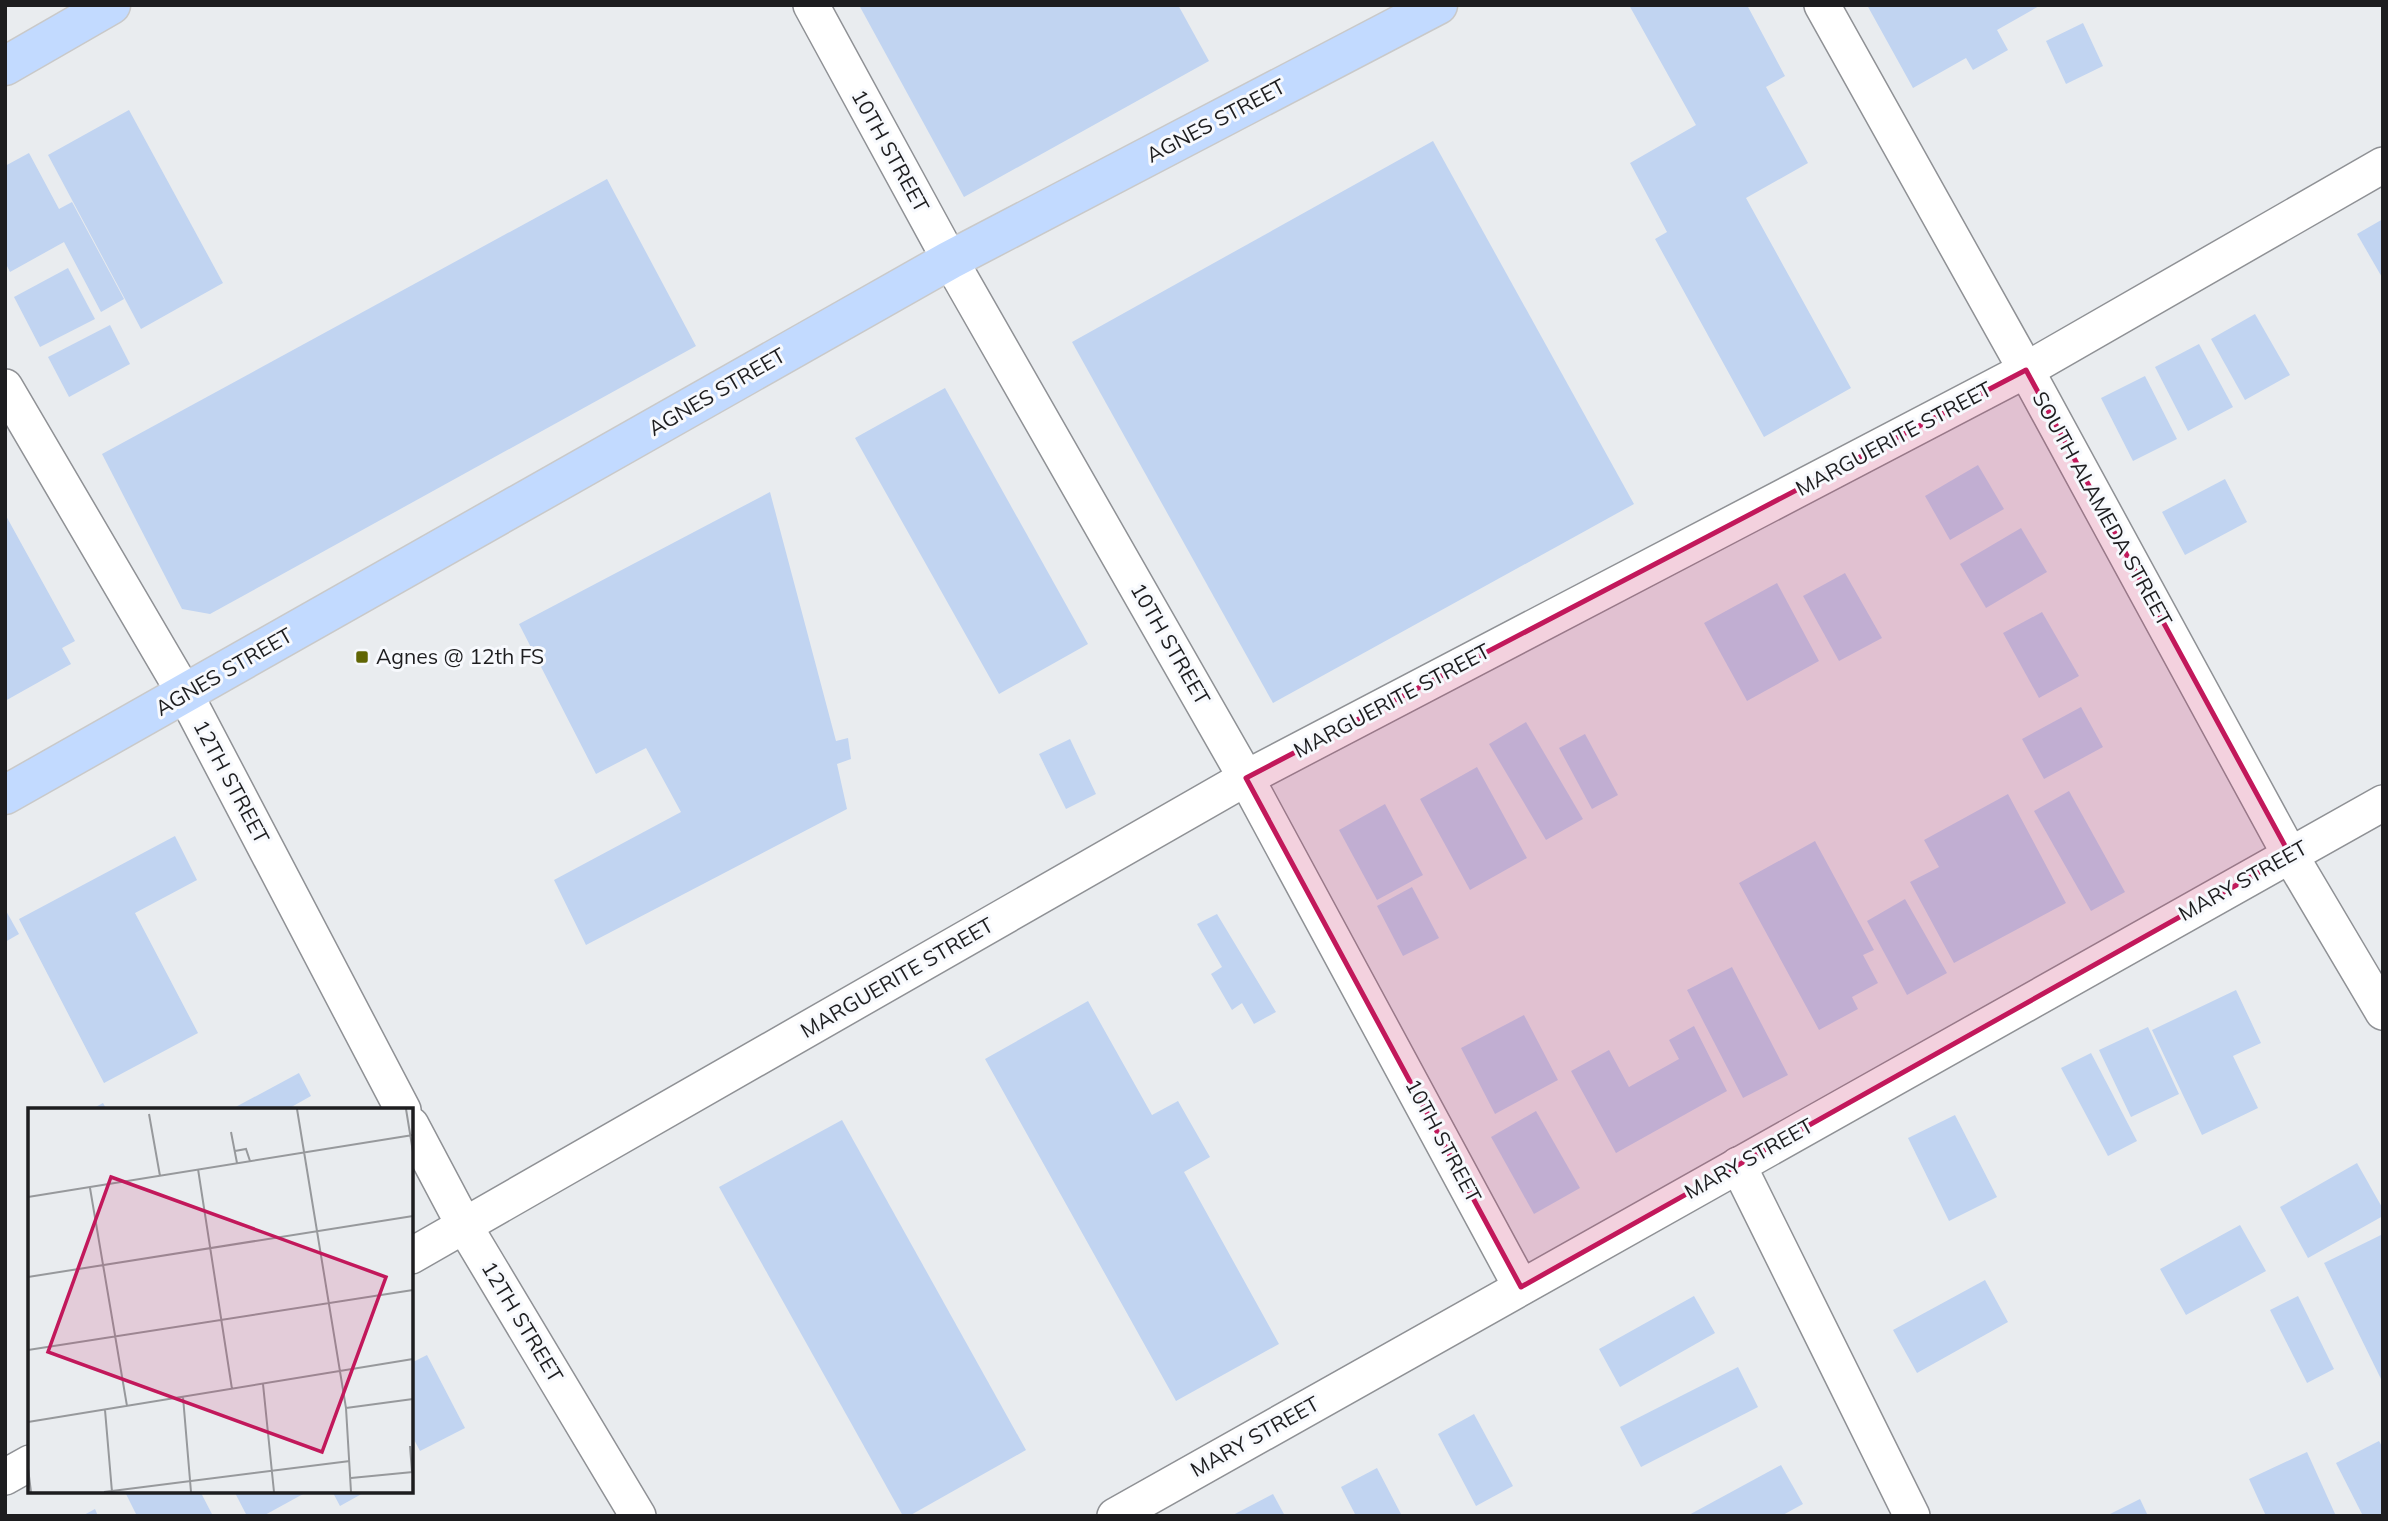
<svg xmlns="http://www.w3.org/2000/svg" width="2388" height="1521" font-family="Mulish,sans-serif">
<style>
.building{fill:#c1d4f1}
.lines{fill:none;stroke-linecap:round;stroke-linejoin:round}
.minor-casing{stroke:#8f9195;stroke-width:38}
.primary-casing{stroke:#c9c9c9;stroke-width:41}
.minor{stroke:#fff;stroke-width:35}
.primary{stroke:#c2daff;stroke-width:38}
.marked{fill:#c2185b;fill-opacity:0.2;stroke:#c2185b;stroke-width:5;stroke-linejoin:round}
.poi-dot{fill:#616605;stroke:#f7f9fd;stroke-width:2.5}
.labels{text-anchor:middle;stroke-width:6;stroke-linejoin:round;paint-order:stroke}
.street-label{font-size:21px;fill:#1d1d1f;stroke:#f7f9fd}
.poi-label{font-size:21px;fill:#1d1d1f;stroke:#f7f9fd;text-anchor:start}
.inset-road{fill:none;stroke:#97999c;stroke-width:2}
.view{fill:#c2185b;fill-opacity:0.15;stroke:#c2185b;stroke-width:3.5}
.inset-edge{fill:none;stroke:#1d1d1f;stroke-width:3.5}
</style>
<rect width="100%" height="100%" fill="#e9ecef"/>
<g class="building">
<path d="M859 5H1178L1209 61 964 197Z"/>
<path d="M1629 5H1747L1785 76 1766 87 1808 163 1746 198 1851 388 1764 437 1655 239 1667 232 1630 163 1696 125Z"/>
<path d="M1867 5H2041L1997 30 2008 50 1973 70 1966 58 1913 88Z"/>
<path d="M2083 23 2103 66 2066 84 2046 41Z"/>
<path d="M129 110 223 283 141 329 48 155Z"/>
<path d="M1433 141 1634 504 1273 703 1072 342Z"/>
<path d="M29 153 59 209 72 202 124 299 101 312 64 242 10 272 5 262V166Z"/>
<path d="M607 179 696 346 210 614 182 609 102 454Z"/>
<path d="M2383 219V279L2357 234Z"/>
<path d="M68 268 95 319 40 347 14 297Z"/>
<path d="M2255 314 2290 375 2245 400 2211 339Z"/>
<path d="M110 325 130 364 69 397 48 357Z"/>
<path d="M2199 344 2233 407 2188 431 2155 367Z"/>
<path d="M2145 376 2177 439 2133 461 2101 398Z"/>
<path d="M945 388 1088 644 999 694 855 438Z"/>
<path d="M1978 465 2004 509 1950 540 1925 496Z"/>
<path d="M2225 479 2247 522 2185 555 2162 512Z"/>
<path d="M770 492 836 741 848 738 851 759 837 764 847 809 586 945 554 880 681 812 646 748 596 774 519 624Z"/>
<path d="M5 514 75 641 62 648 71 664 5 701Z"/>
<path d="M2021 528 2047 572 1986 608 1960 564Z"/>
<path d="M1845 573 1882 638 1839 661 1803 596Z"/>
<path d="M1777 583 1819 661 1747 701 1704 623Z"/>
<path d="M2042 612 2079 676 2039 698 2003 633Z"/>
<path d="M2081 707 2103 747 2044 779 2022 739Z"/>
<path d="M1526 722 1583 819 1546 840 1489 744Z"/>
<path d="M1585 734 1618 795 1592 809 1559 748Z"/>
<path d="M1070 739 1096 794 1066 809 1039 754Z"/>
<path d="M1477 767 1527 858 1470 890 1420 799Z"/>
<path d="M2069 791 2125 892 2091 911 2034 811Z"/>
<path d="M2008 794 2066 903 1954 963 1910 882 1939 867 1924 840Z"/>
<path d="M1385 804 1423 875 1377 900 1339 830Z"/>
<path d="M175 836 197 880 135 913 198 1033 104 1083 19 919Z"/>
<path d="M1815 841 1874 950 1863 955 1878 983 1852 997 1858 1009 1819 1030 1739 883Z"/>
<path d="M1412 887 1439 938 1403 956 1377 906Z"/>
<path d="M1905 899 1947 973 1907 995 1867 921Z"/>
<path d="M5 909 19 934 5 942Z"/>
<path d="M1217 914 1276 1012 1254 1024 1242 1003 1232 1010 1211 974 1222 967 1197 924Z"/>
<path d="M1732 967 1788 1075 1743 1098 1687 990Z"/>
<path d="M2236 990 2261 1043 2233 1056 2258 1108 2202 1135 2152 1030Z"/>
<path d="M1088 1001 1152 1115 1178 1101 1210 1157 1184 1172 1279 1344 1176 1401 985 1059Z"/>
<path d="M1524 1015 1558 1080 1495 1114 1461 1048Z"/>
<path d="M1694 1026 1727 1091 1616 1153 1571 1071 1609 1050 1629 1087 1679 1059 1669 1040Z"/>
<path d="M2148 1027 2179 1094 2131 1117 2099 1050Z"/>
<path d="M2091 1053 2137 1141 2108 1156 2061 1068Z"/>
<path d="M299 1073 311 1096 286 1110H230Z"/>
<path d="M103 1103 107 1110H90Z"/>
<path d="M1536 1111 1580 1188 1534 1214 1491 1137Z"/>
<path d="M1955 1115 1997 1197 1949 1221 1908 1138Z"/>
<path d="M842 1120 1026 1450 909 1516H903L719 1187Z"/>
<path d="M2357 1163 2383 1209V1216L2308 1258 2280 1207Z"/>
<path d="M2240 1225 2266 1271 2186 1315 2160 1269Z"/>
<path d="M2383 1234V1383L2324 1263Z"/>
<path d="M1985 1280 2008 1322 1917 1373 1893 1330Z"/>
<path d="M1694 1296 1715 1333 1620 1387 1599 1349Z"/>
<path d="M2298 1296 2334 1369 2307 1383 2270 1310Z"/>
<path d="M427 1355 465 1428 420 1451 411 1434V1363Z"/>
<path d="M1738 1367 1758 1407 1641 1467 1620 1427Z"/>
<path d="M1474 1414 1513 1486 1476 1506 1438 1434Z"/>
<path d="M2379 1441 2383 1448V1516H2363L2336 1463Z"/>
<path d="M2307 1452 2336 1516H2266L2249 1479Z"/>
<path d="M1781 1465 1803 1504 1781 1516H1687Z"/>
<path d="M1377 1468 1402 1516H1356L1341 1487Z"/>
<path d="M131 1491H200L213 1516H137L126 1494Z"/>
<path d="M234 1491H304L305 1493 263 1516H247Z"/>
<path d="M332 1491H367L340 1506Z"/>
<path d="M1273 1494 1285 1516H1231Z"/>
<path d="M2140 1499 2148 1516H2106Z"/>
<path d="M95 1509 98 1516H82Z"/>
</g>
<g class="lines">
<defs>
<g id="minor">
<path d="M811 5 950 260 1246 778 1521 1287"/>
<path d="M1822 5 2026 370 2290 855 2383 1012"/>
<path d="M5 387 185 694 403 1110"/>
<path d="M411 1125 465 1227 638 1516"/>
<path d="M1738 1165 1912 1516"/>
<path d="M411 1256 1246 778 2026 370 2383 165"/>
<path d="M5 1477 30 1463"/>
<path d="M1115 1516 2383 803"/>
</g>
<g id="primary">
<path d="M5 66 111 5"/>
<path d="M5 795 950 260 1438 5"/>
</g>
</defs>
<use href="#minor" class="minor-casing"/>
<use href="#primary" class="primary-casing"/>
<use href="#minor" class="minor"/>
<use href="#primary" class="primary"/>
</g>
<path class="marked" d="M2026 370 2290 855 1521 1287 1246 778Z"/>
<rect class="poi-dot" x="355" y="650" width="14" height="14" rx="3.5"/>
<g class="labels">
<g class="street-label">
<text transform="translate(1216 121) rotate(-28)" y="7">AGNES STREET</text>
<text transform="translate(890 151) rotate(61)" y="7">10TH STREET</text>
<text transform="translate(717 392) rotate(-30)" y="7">AGNES STREET</text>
<text transform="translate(1894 439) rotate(-28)" y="7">MARGUERITE STREET</text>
<text transform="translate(2102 509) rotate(61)" y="7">SOUTH ALAMEDA STREET</text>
<text transform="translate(1170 644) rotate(60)" y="7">10TH STREET</text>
<text transform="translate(224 672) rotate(-30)" y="7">AGNES STREET</text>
<text transform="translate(1392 701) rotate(-28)" y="7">MARGUERITE STREET</text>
<text transform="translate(231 782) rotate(62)" y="7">12TH STREET</text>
<text transform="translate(2243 881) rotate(-29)" y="7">MARY STREET</text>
<text transform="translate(897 978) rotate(-30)" y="7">MARGUERITE STREET</text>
<text transform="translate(1443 1141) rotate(62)" y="7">10TH STREET</text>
<text transform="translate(1749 1159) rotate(-29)" y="7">MARY STREET</text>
<text transform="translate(522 1322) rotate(59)" y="7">12TH STREET</text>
<text transform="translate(1255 1437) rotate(-29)" y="7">MARY STREET</text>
</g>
<g class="poi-label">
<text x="376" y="664">Agnes @ 12th FS</text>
</g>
</g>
<g transform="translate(28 1108)">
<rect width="385" height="385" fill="#e9ecef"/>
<path class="inset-road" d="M269 1 318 300 323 384M378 1 385 44M121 6 132 68M203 24 209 55M207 43 218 41 222 53M170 61 204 281M62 80 99 298M0 89 385 27M0 169 385 108M0 242 385 182M235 276 246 384M155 289 163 384M318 300 385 291M77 302 84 384M0 314 385 251M382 338 384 364M0 360 3 384M323 370 385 364M76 384 322 353"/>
<path class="view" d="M83 69 358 169 294 344 20 244Z"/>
<rect width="385" height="385" class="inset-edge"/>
</g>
<rect width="2388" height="1521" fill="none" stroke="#1d1d1f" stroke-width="14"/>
</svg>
